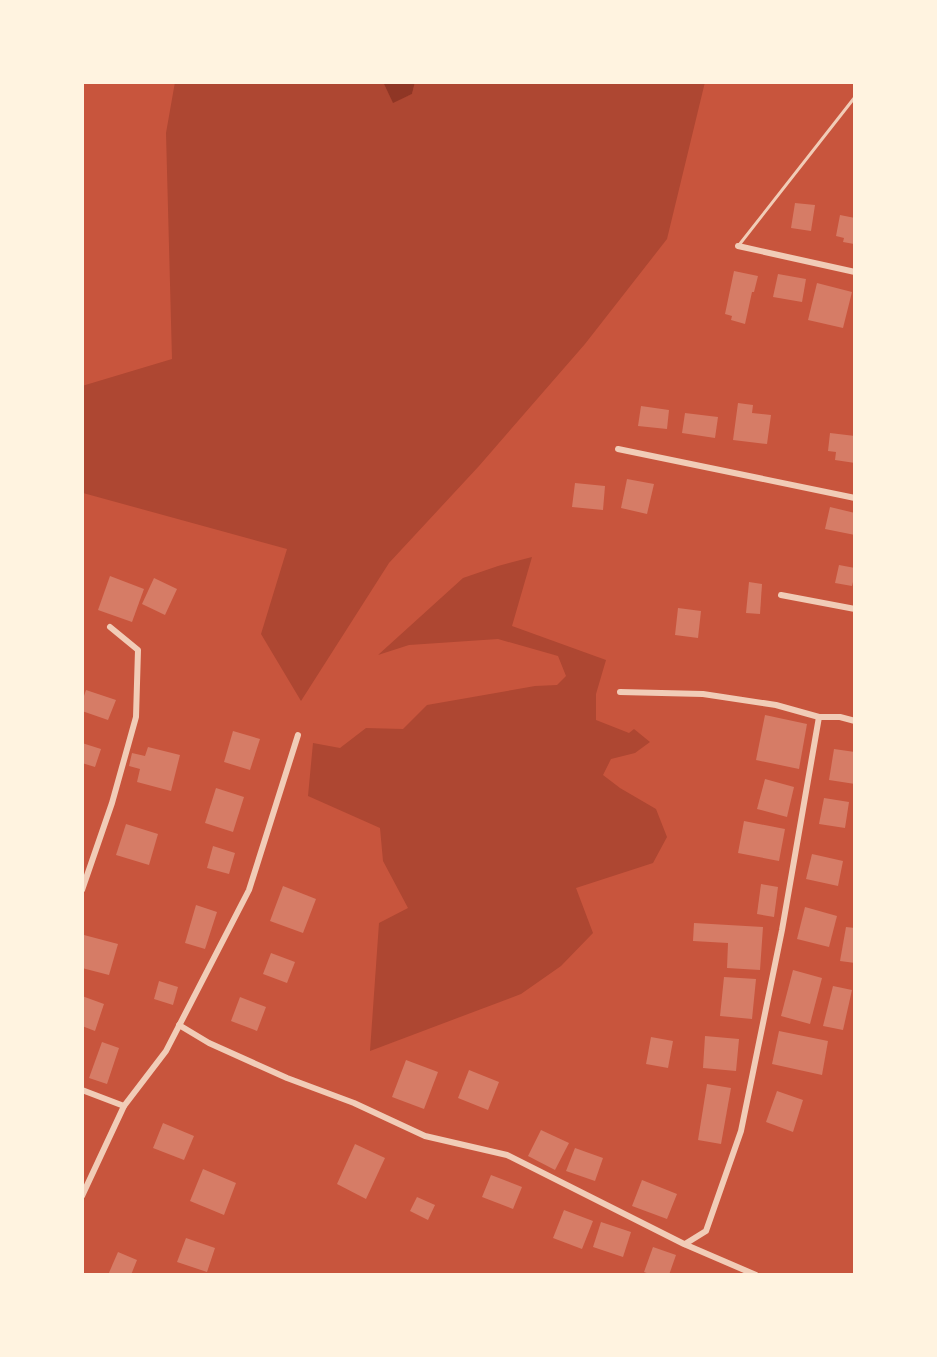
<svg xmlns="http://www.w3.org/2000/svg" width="937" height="1357" font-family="Arial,sans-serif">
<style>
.green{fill:#ae4732}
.water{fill:#8f3625}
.building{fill:#d67c66}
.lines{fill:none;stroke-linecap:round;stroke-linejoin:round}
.service{stroke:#f1ccb7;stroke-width:3}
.minor{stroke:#f1ccb7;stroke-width:6}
</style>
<rect width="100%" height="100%" fill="#c8553d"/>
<g class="green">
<path d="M175 82H383L393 102 412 94 415 82H705L667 239 585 344 479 466 389 563 301 701 261 634 287 549 83 493 82 386 172 359 166 133Z"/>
<path d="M532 557 512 626 606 660 596 694V720L629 733 634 729 650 742 635 753 611 759 603 775 620 788 656 809 667 837 653 863 576 888 593 933 561 966 521 994 370 1051 379 923 408 908 383 861 380 828 308 796 313 743 340 748 366 728 403 729 427 705 535 686 557 685 566 676 558 656 498 639 409 645 378 655 463 578 498 566Z"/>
</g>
<path class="water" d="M383 82H415L412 94 393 103Z"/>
<g class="building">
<path d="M795 203 815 205 811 231 791 228Z"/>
<path d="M840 215 855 218 854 244 843 242 844 238 836 236Z"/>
<path d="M734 271 758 276 754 292H752L745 324 731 320 732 316 725 314Z"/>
<path d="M778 274 806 279 802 302 773 297Z"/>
<path d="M817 283 852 292 843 328 808 320Z"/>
<path d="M738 403 753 405 752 413 771 415 767 444 733 440Z"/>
<path d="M641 406 669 410 667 429 638 426Z"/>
<path d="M685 413 718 417 715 438 682 433Z"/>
<path d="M830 433 855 436V463L835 460 836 452 828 451Z"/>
<path d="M627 479 654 484 647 514 621 508Z"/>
<path d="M575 483 605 486 603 510 572 507Z"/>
<path d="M830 507 855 513V535L825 529Z"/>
<path d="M839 565 855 568V582H853L852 586 835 583Z"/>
<path d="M110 576 144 589 132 622 98 610Z"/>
<path d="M154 578 177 589 165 615 142 604Z"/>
<path d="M749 582 762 584 760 614 746 613Z"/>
<path d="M678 608 701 611 698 638 675 635Z"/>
<path d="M86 690 116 700 108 720 82 711V702Z"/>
<path d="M765 715 807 724 799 769 756 760Z"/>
<path d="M233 731 260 739 250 770 224 762Z"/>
<path d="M82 743 101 749 95 767 82 763Z"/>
<path d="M148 747 180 755 171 791 137 782 140 769 129 766 132 753 145 756Z"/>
<path d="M834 749 855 752V784L829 780Z"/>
<path d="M765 779 794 787 787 817 757 809Z"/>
<path d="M216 788 244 797 233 832 205 823Z"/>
<path d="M824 798 849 802 845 828 819 824Z"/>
<path d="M744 821 785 829 779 861 738 853Z"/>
<path d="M126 824 158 834 149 865 116 855Z"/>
<path d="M213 846 235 853 229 874 207 868Z"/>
<path d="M812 854 843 861 838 886 806 879Z"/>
<path d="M761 884 778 887 774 917 757 914Z"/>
<path d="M283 886 316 899 303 933 270 921Z"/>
<path d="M196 905 217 912 205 949 185 943Z"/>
<path d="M805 907 837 916 829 947 797 939Z"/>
<path d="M694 923 763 927 760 970 727 968 728 943 693 941Z"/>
<path d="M846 927 855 928V963L840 961Z"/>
<path d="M84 935 118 944 109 975 82 968Z"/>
<path d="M271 953 295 962 287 983 263 974Z"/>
<path d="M793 970 822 978 810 1024 781 1016Z"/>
<path d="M724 977 756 979 752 1019 720 1016Z"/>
<path d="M159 981 178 987 173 1005 154 999Z"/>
<path d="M833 986 852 990 843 1030 823 1026Z"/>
<path d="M82 996 104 1004 95 1031 82 1026Z"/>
<path d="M240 997 266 1007 257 1031 231 1021Z"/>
<path d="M779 1031 828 1041 822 1075 772 1064Z"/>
<path d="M705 1036 739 1039 736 1071 703 1068Z"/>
<path d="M651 1037 673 1041 668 1068 646 1064Z"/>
<path d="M102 1042 119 1048 107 1084 89 1078Z"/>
<path d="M406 1060 438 1072 424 1109 392 1097Z"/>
<path d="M469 1070 499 1082 488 1110 458 1098Z"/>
<path d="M707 1084 731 1088 721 1144 698 1140Z"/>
<path d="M777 1091 803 1100 793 1132 766 1122Z"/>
<path d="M163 1123 194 1136 184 1160 153 1148Z"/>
<path d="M541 1130 569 1143 555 1170 528 1156Z"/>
<path d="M355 1144 385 1158 366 1199 337 1184Z"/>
<path d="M575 1148 603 1158 595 1181 566 1171Z"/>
<path d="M203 1169 236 1183 224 1215 190 1201Z"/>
<path d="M491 1175 522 1187 513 1209 482 1197Z"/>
<path d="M642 1180 677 1194 667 1219 632 1206Z"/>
<path d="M417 1197 435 1205 428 1220 410 1211Z"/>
<path d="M564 1210 593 1221 582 1249 553 1238Z"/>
<path d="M601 1222 631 1232 623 1257 593 1247Z"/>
<path d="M186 1238 215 1248 207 1272 177 1262Z"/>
<path d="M653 1247 676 1255 669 1275H652L644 1272Z"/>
<path d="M118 1252 137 1260 131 1275H108Z"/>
</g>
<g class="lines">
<path class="service" d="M739 245 855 97"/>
<g class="minor">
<path d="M738 246 855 272"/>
<path d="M618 449 855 498"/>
<path d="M781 595 855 609"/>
<path d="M620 692 703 694 776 705 819 717H840L855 721"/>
<path d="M82 890 112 803 136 717 138 650 110 627"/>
<path d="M179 1025 209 1043 287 1078 354 1103 425 1136 507 1155 684 1244 756 1275"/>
<path d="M82 1090 124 1106"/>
<path d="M82 1196 124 1106 166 1051 249 890 298 735"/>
<path d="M685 1244 706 1231 741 1131 782 930 819 717"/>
</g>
</g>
<rect width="937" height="1357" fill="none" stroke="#fff3e0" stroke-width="168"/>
</svg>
